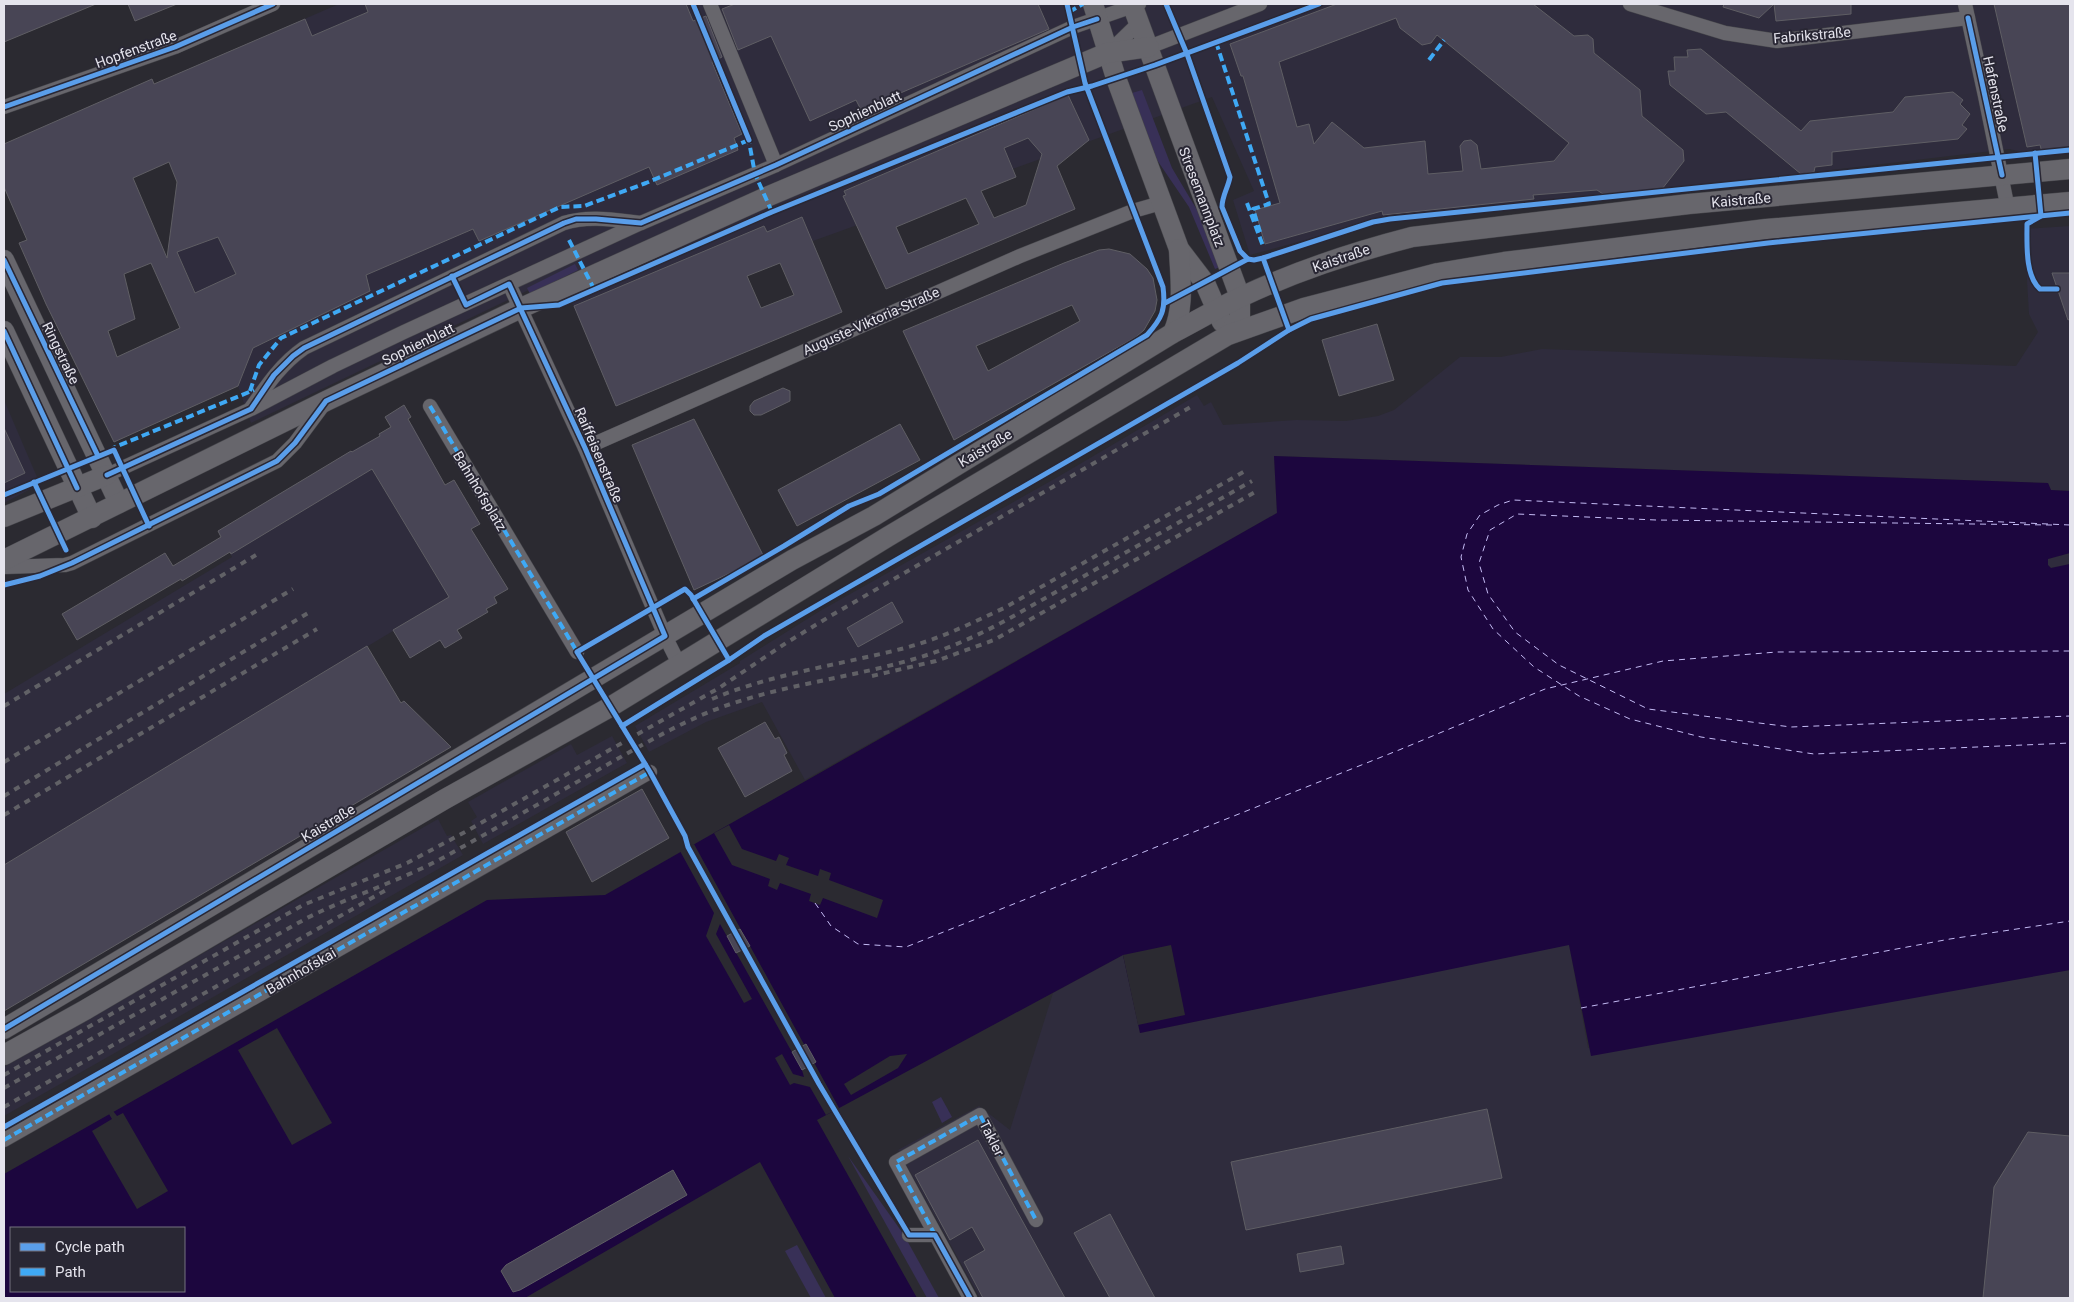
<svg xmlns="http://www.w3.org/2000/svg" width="2074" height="1302" font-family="Roboto,sans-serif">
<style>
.built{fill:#2f2c3d}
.green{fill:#383057}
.water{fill:#1c063e;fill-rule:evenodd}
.pier{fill:#2b2a31}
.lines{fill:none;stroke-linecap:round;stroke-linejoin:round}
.ferry{stroke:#c4bbf4;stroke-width:1;stroke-dasharray:6 5;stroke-linecap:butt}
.building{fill:#484555;stroke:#5f5e64;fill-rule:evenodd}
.street-casing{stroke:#46464b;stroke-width:15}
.secondary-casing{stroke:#46464b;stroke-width:21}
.street{stroke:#67666c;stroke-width:14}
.secondary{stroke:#67666c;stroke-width:20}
.rail{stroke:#616166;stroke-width:4;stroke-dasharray:6 6;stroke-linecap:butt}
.quiet{stroke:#3fa9f5;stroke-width:4;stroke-dasharray:8 4;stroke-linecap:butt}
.cycleway-casing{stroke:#292734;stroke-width:8}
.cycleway{stroke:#5a9eea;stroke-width:5}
.labels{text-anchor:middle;stroke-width:4;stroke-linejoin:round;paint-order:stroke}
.street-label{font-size:14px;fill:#e5e4ed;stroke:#292734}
</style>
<rect width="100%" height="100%" fill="#2b2a31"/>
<g class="built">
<path d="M339 4H2070V150L2043 156 2009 149 1737 181 1394 216 1250 255 1233 200 1254 191 1212 97 788 250 621 316 653 391 616 406 560 275 251 423 238 386 177 252 218 237 154 84Z"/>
<path d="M2070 226V491L2051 490 2048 483 1274 456 1277 513 805 780 762 702 706 722 649 752 635 726 740 663V661L820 611 1056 478 1197 395 1204 406 1211 402 1223 425 1296 420 1346 421 1378 416 1394 410 1460 357H1501L1542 349 2016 366 2038 332 2029 314 2024 229Z"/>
<path d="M4 400 40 484 4 503Z"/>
<path d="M412 424 445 485 454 480 480 524 471 529 508 589 494 597 497 603 486 609 488 612 457 630 462 638 445 648 440 641 410 658 393 631 4 865V694L232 557 218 531 335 462 342 456 379 436V434L391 427 396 434Z"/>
<path d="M2070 553V564L2051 568 2048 565V559Z"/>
<path d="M612 736 627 763 483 844 471 821 477 817 468 802 571 744 577 755Z"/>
<path d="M438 819 447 836 451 835 463 855 4 1116V1067Z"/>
<path d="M1569 944 1588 1048 2070 970V1298H980L898 1150 979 1106 1010 1130 1053 993 1123 955 1140 1033Z"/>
</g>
<g class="green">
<path d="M1142 90 1172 168 1197 210 1220 267 1215 269 1189 207 1157 160 1132 93Z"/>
<path d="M575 264 578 270 530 294 527 288Z"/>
<path d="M941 1097 952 1117 942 1123 932 1102Z"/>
<path d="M848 1156 904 1235 939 1298H927Z"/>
<path d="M797 1245 826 1298H811L785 1251Z"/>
</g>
<path class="water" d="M1274 456 2048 483 2051 490 2070 491V553L2048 559V565L2051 568 2070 564V970L1591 1056 1569 945 1140 1033 1123 955 817 1120 917 1298H835L760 1162 525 1298H4V1174L487 900 605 895 1277 513ZM11 1228H184V1291H11Z"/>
<g class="pier">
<path d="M729 825 742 849 776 861 779 854 789 858 786 865 818 876 820 869 831 873 829 880 883 900 877 918 823 898 820 905 809 901 811 894 780 883 777 890 768 886 770 879 732 865 714 833Z"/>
<path d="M694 844 839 1108 826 1115 810 1087 794 1083 790 1085 775 1058 782 1054 793 1074 804 1077 802 1070 720 924 716 934 752 999 744 1003 706 936 714 913 680 851Z"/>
<path d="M1171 945 1185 1015 1138 1025 1123 955Z"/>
<path d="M277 1028 332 1123 292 1145 238 1050Z"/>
<path d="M907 1054 898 1068 851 1095 844 1084 890 1056Z"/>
<path d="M113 1111 117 1116 123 1113 168 1191 137 1209 92 1131 112 1119 109 1114Z"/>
</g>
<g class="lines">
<g class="ferry">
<path d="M2052 525 1656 520 1517 514 1490 530 1479 563 1488 594 1515 632 1559 665 1648 709 1791 727 2070 716"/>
<path d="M2070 525 1513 500 1498 505 1480 515 1467 534 1461 557 1468 590 1493 629 1534 667 1579 696 1630 719 1701 737 1814 754 2070 743"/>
<path d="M815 903 831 926 858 944 906 947 1399 750 1545 689 1663 661 1777 652 2070 651"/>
<path d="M1581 1008 1950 939 2070 921"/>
</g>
</g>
<g class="building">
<path d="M4 4H96L4 42Z"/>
<path d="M128 4H177L135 21Z"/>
<path d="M365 4H686L693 21 706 16 722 57 712 62 742 134 734 138 738 150 657 185 649 167 479 241 473 229 366 275 370 291 253 348 238 386 114 442 46 304 19 243 27 240 4 187V144L152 79 154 84 305 19 312 36 368 12ZM169 162 177 182 167 258 133 178ZM218 237 236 274 195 293 177 252ZM151 263 180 328 117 357 108 331 135 319 124 274Z"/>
<path d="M735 4H1038L1049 29 861 110 856 100 810 121 771 36 738 50 722 9Z"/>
<path d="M1337 4H1533L1574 36 1588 35 1593 39 1594 53 1640 90 1642 116 1683 150 1684 161 1662 189 1603 194 1597 190 1533 195 1534 199 1383 215 1382 211 1265 244 1255 210 1280 203 1243 76H1241L1230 44ZM1396 18 1400 28 1422 45 1431 43 1437 35 1569 143 1554 161 1481 169 1477 145 1471 140 1464 141 1460 146 1463 171 1428 174 1425 141 1364 148 1332 122 1314 144 1309 124 1297 127 1279 62Z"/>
<path d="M1724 4H1851V14L1776 21 1774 4 1759 18 1723 7Z"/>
<path d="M1994 4H2070V150L2043 156 2040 145 2027 147Z"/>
<path d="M1701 49 1801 131 1810 121 1893 112 1905 97 1953 92 1963 100 1960 104 1970 114 1962 125 1967 129 1958 139 1832 152V165L1815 167 1814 172 1801 174 1726 112 1706 114 1670 85 1668 71H1675L1674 57H1688L1687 50Z"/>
<path d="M1068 95 1089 140 1057 166 1075 209 886 289 843 196 846 195 844 191ZM1028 138 1042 154 1026 205 994 218 981 191 1016 177 1004 148ZM966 198 979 224 908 254 896 227Z"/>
<path d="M802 217 842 312 616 406 574 306 764 226 767 232ZM780 263 794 295 761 308 747 276Z"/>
<path d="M1109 249 1130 254 1147 269 1153 278 1157 300 1155 311 1144 330 1136 337 954 440 903 331 1064 263 1099 250ZM1072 305 1080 321 988 371 976 346Z"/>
<path d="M2052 273H2070V319L2068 320Z"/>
<path d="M1377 324 1394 380 1339 396 1322 340Z"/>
<path d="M783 388 790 391V401L761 415H754L750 411V406L754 401Z"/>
<path d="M404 405 411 417 408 419 445 485 454 480 480 524 471 529 508 589 494 597 497 603 486 609 488 612 457 630 462 638 445 648 440 640 410 658 393 630 449 597 372 469 231 554 230 552 182 581 181 579 77 640 62 614 165 553 173 566 221 537 218 531 351 451 352 452 380 436 379 434 391 427 385 417Z"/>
<path d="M694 419 764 557 694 590 632 445Z"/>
<path d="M900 424 920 460 797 526 778 490Z"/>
<path d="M4 428 25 473 4 483Z"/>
<path d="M892 602 903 622 858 647 847 628Z"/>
<path d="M367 646 401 703 404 701 451 747 4 1011V865Z"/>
<path d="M765 722 775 739 779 737 787 753 784 755 792 771 745 797 718 748Z"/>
<path d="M642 789 669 838 592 882 566 832Z"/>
<path d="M740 929 750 946 736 953 727 936Z"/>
<path d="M806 1044 816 1062 802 1070 792 1052Z"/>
<path d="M1487 1109 1502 1178 1246 1230 1231 1162Z"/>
<path d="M2028 1132 2070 1136V1298H1983L1994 1187Z"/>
<path d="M978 1140 1013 1204 1065 1298H983L964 1262 985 1250 972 1227 950 1240 915 1175Z"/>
<path d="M673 1170 687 1195 520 1290 513 1292 501 1271 506 1265Z"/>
<path d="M1110 1214 1155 1298H1110L1074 1233Z"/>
<path d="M1341 1246 1344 1264 1300 1272 1297 1254Z"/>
</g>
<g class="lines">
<defs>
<g id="street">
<path d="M710 4 776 165"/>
<path d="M1630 4 1725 33 1777 41 1968 18"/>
<path d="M1965 4 1985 96 2008 209"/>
<path d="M1149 47 1260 4"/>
<path d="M1108 53 1139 23"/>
<path d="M4 107 175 47 273 4"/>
<path d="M509 284 585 448 665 636 679 664"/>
<path d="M430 406 577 652"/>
<path d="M251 408C267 385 281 364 304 348L564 223C589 215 615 220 641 223"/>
<path d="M585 448 1020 256 1133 211 1161 203"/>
<path d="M107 475 251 409 333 366 404 332 641 223 776 165 1073 27 1139 4"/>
<path d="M4 567 65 565 72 563 277 461 295 443 324 404"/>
<path d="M4 1140 650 772"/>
<path d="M909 1235H935"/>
<path d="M970 1298 896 1162 980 1115 1036 1220"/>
</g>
<g id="secondary">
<path d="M1093 4 1116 78 1179 249 1205 283 1222 322"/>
<path d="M1132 4 1240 297V317L1228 335"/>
<path d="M4 260 119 503"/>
<path d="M4 331 92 518"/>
<path d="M1173 333C1185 306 1180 278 1179 249"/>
<path d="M4 517 107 475"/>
<path d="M4 560 326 401 521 308 764 198 1107 53 1149 47"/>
<path d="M4 1029 792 560 874 516 1173 333C1196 321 1218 308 1241 297 1296 271 1354 252 1412 237L1689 204 2070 169"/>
<path d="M4 1055 85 1010 445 799 610 707 889 536 1228 335 1304 308 1438 273 1504 262 1766 229 2070 202"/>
</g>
</defs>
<use href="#street" class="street-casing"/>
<use href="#secondary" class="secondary-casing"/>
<use href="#street" class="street"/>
<use href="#secondary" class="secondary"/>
<g class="rail">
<path d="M872 676 936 661 994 640 1257 491"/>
<path d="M712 699C772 674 838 665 901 649 937 640 970 624 1004 608L1245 471"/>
<path d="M4 706 256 555"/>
<path d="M4 762 293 589"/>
<path d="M4 796 308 613"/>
<path d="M4 815 317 629"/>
<path d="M4 1075 303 905 407 863 465 832 719 688 786 643 832 615 1194 405"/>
<path d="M4 1088 307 918C353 895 403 880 448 855 500 826 551 797 603 767 637 748 672 727 709 712 781 683 859 678 933 653 959 644 985 632 1010 618L1252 481"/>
<path d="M4 1107 386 890"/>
</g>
<g class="quiet">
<path d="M1069 12 1083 4"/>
<path d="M1216 42 1269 204 1253 209 1260 232"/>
<path d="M1429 60 1444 40"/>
<path d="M748 136 755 174 772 212"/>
<path d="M1247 203 1263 246"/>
<path d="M569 240 594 289"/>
<path d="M250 391 259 365 281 338 560 207 584 206 646 183 749 140"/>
<path d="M430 406 579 655"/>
<path d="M110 452 115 447 254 390"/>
<path d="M4 1140 650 772"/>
<path d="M935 1235 896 1162 980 1115 1036 1220"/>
</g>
<defs>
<g id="cycleway">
<path d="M693 4 749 140"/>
<path d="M1166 4 1187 54 1230 177C1228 188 1222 196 1222 207L1240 251 1248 259"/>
<path d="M1968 18 2002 175"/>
<path d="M4 107 175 47 273 4"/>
<path d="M2035 153 2041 216 2027 224C2027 244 2025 276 2040 289H2057"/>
<path d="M1263 258 1289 330"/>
<path d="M4 260 98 456"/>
<path d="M1165 303 1248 259 1254 260 1263 258 1373 222 1390 219 2070 150"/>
<path d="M4 331 77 488"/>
<path d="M107 475 251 409 274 375 293 356 304 348 564 223 576 219H596L641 223 776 165 1073 27 1097 19"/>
<path d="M34 482 66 550"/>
<path d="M4 495 114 450 149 526"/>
<path d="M4 585 40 576 72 563 277 461 295 443 326 401 521 308 559 305 772 212 1067 92 1092 86 1155 65 1319 4"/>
<path d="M693 599 784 546 849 506 879 494 1147 335C1162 318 1166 310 1163 287L1085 83 1067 4"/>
<path d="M729 660 691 595 685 589 577 652 650 772 685 836 688 847 819 1084 909 1235H935L970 1298"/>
<path d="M622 726 729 660 764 636 1238 363 1289 330 1311 319 1442 283 1768 243 2070 213"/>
<path d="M4 1029 665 636 585 448 509 284 466 305 452 276"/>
<path d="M4 1127 645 764"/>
</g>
</defs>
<use href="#cycleway" class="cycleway-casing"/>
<use href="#cycleway" class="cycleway"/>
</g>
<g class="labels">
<g class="street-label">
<text transform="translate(1812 35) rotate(-5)" y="5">Fabrikstraße</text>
<text transform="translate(136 49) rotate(-20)" y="5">Hopfenstraße</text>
<text transform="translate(1996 94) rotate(78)" y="5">Hafenstraße</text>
<text transform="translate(865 111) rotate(-25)" y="5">Sophienblatt</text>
<text transform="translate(1202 197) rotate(69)" y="5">Stresemannplatz</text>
<text transform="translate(1741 200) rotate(-5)" y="5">Kaistraße</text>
<text transform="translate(1341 258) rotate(-19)" y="5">Kaistraße</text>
<text transform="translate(871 321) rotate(-24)" y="5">Auguste-Viktoria-Straße</text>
<text transform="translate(418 344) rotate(-26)" y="5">Sophienblatt</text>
<text transform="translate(61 353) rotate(64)" y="5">Ringstraße</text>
<text transform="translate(985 448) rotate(-31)" y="5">Kaistraße</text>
<text transform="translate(599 455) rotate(67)" y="5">Raiffeisenstraße</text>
<text transform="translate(480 491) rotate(59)" y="5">Bahnhofsplatz</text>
<text transform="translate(328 823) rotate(-31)" y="5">Kaistraße</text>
<text transform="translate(301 971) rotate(-30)" y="5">Bahnhofskai</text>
<text transform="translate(992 1138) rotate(63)" y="5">Takler</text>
</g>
</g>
<rect width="2074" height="1302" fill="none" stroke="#e5e4ed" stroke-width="10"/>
<rect x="10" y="1227" width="175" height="65" fill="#292734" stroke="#74737e"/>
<rect x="20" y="1243" width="25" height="8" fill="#5a9eea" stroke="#74737e"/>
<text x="55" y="1252" font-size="15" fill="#e5e4ed">Cycle path</text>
<rect x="20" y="1268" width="25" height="8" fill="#3fa9f5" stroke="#74737e"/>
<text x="55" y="1277" font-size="15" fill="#e5e4ed">Path</text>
</svg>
